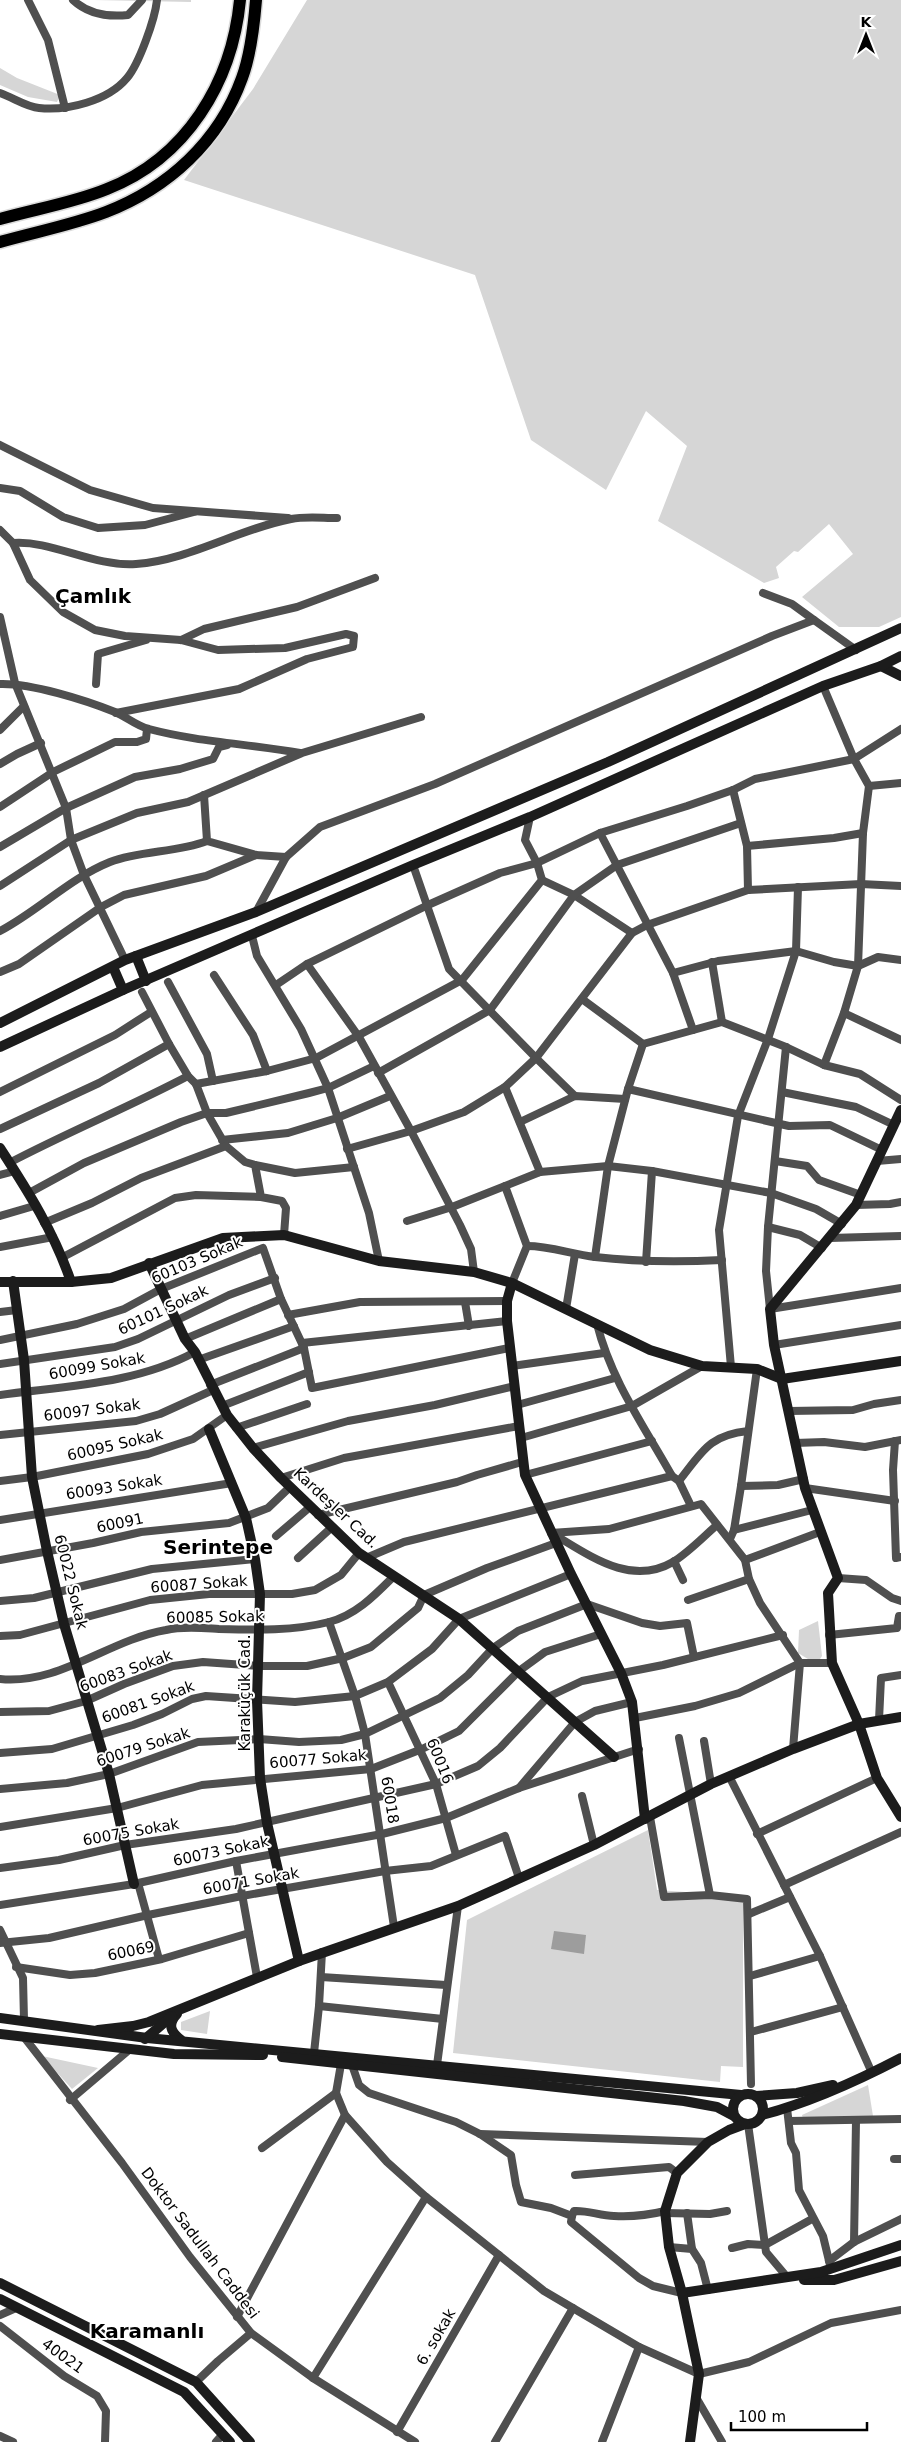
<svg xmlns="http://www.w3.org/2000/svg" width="901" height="2442" font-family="'DejaVu Sans',sans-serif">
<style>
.green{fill:#d6d6d6}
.water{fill:#9d9d9d}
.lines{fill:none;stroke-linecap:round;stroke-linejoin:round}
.primary-casing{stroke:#dbdbdb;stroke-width:15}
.street{stroke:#4f4f4f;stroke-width:8}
.secondary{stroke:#1c1c1c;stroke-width:10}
.primary{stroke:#000;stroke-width:12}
.labels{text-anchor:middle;stroke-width:4;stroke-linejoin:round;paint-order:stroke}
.street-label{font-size:15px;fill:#000;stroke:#fff}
.district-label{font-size:20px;font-weight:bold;fill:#000;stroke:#fff}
</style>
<rect width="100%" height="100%" fill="#fff"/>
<g class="green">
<path d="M94 0H191V2Z"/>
<path d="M307 0H901V617L879 627H839L802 597 853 554 829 524 798 552 794 551 776 567 779 578 764 583 658 521 687 446 646 411 606 490 531 440 475 275 184 180 253 89Z"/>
<path d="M0 68 17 78 60 95 57 102 28 97 0 85Z"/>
<path d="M818 1621 822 1656 820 1659H808L798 1653 799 1630Z"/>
<path d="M648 1830 657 1890 743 1896V2067L721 2066 720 2082 453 2053 467 1920Z"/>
<path d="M210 2011 207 2034 181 2030V2022Z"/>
<path d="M42 2056 98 2068 72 2089Z"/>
<path d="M868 2085 873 2116 803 2119 802 2115Z"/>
</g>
<path class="water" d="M554 1931 586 1935 584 1954 551 1949Z"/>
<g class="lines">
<defs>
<g id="primary">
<path d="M0 219C35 209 73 203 107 189 186 158 232 83 240 0"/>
<path d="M0 242C35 232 72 225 106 212 168 188 219 142 242 78 251 54 254 25 256 0"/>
</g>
</defs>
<use href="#primary" class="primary-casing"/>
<g class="street">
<path d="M28 0 48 40 65 108"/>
<path d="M73 0C88 14 109 17 128 15L142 0"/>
<path d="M0 93C12 97 27 107 39 108 67 111 108 101 127 78 139 64 155 19 157 0"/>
<path d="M0 445 90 490 153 508 288 518"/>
<path d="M0 488 20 491 63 517 98 528 145 525 194 512"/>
<path d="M0 530 13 543 30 580 63 612 95 630 125 636 181 640 218 650 285 648 346 634 354 636 353 647 307 659 239 689 116 713"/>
<path d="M13 543C52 540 93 567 136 564 190 560 238 529 291 519 305 516 322 518 337 518"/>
<path d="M763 593 792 604 814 620"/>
<path d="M0 617 15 683 66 808 71 840 84 875 125 960"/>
<path d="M181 640 204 629 297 607 375 578"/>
<path d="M0 684C31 683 85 700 115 712 127 717 136 726 149 729 198 742 250 744 300 753"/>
<path d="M96 684 98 654 146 640"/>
<path d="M823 686 854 759 869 786 863 833 858 966 844 1013 824 1065"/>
<path d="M0 730 24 706"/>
<path d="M0 764 17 754 41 743"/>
<path d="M869 786 901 783"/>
<path d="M733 790 747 846 748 890"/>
<path d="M204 795 207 841 256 855 286 857"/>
<path d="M0 807 53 772 115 742H137L146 739 147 729"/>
<path d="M600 833 673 973 693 1030"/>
<path d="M747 846 834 838 863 833"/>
<path d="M0 847 66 808 135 777 180 769 213 759 219 747 227 745"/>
<path d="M413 865 449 969 536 1058 575 1096"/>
<path d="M542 880 574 895 632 933"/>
<path d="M0 886 71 840 137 813 188 802 302 753 421 717"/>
<path d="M256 912 286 857 320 827 435 784 772 636 814 620 856 650"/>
<path d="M0 931C38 911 70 878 110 862 141 850 176 853 207 841"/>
<path d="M252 936 257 956 301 1029 328 1088 369 1213 379 1261"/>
<path d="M712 962 722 1022"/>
<path d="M307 964 359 1037 411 1131 460 1225 471 1249 474 1272"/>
<path d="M0 972 19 964 101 907 124 895 206 876 256 855"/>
<path d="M673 973 718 961 796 951 834 962 858 966 878 957 901 960"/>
<path d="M214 975 253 1035 267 1071"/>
<path d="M168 982 207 1054 213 1081"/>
<path d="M276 985 307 964 428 905 500 873 537 863 600 833 687 806 733 790 755 779 854 759 901 729"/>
<path d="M142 992 169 1044 188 1076 196 1084 207 1113 226 1146 245 1162 255 1165 261 1197 282 1201 286 1208 284 1235"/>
<path d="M582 999 643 1044"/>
<path d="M844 1013 901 1040"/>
<path d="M643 1044 722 1022 786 1047 824 1065 860 1074 901 1100"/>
<path d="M786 1047 768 1227 766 1271 770 1309 901 1288"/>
<path d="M378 1073 490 1010 574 895 617 865 741 823"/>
<path d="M196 1084 267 1071 316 1058 462 980 542 880 537 863 525 840 530 817"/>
<path d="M505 1087 540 1172"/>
<path d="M628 1089 789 1126 830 1125 882 1150"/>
<path d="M0 1092 115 1035 151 1012"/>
<path d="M782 1092 856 1107 894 1125"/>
<path d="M520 1122 575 1096 625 1099"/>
<path d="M0 1129 99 1083 169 1044"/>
<path d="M222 1140 288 1133 337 1118 390 1096"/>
<path d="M347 1149 411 1131 464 1112 505 1087 536 1058 632 933 647 925 748 890 861 884 901 886"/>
<path d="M775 1161 807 1166 819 1180 861 1195"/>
<path d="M877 1161 901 1159"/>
<path d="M9 1163C68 1132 129 1107 188 1076"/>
<path d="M255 1165 295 1173 354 1167"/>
<path d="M0 1175 15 1171"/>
<path d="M505 1186 527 1246 512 1283"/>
<path d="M29 1193 84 1163 181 1122 207 1113H226L309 1093 328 1088 374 1066"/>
<path d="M856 1205 890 1204 901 1202"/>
<path d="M0 1216 34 1206"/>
<path d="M407 1221 452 1207 540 1172 608 1166 652 1171 771 1193 816 1209 842 1224"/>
<path d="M44 1223 92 1203 141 1178 226 1146"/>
<path d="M768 1227 800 1235 822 1248"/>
<path d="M830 1238 901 1236"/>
<path d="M527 1246C550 1246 571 1254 595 1257 637 1262 679 1262 722 1260"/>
<path d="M0 1247 53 1237"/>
<path d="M63 1257 175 1198 196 1195 261 1197"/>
<path d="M595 1257 608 1166 628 1089 643 1044"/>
<path d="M646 1262 652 1171"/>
<path d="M465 1302 469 1326"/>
<path d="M566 1309 575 1254"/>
<path d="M0 1312 17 1310"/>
<path d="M288 1315 360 1302 507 1301"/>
<path d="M597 1324C611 1380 644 1426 672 1476L679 1481 691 1506"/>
<path d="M185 1339 281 1299"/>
<path d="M0 1340 77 1324 124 1309 161 1289 263 1248 281 1299 304 1348 312 1388 509 1348"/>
<path d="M302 1343 507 1321"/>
<path d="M774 1345 901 1325"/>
<path d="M198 1360 294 1326"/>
<path d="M0 1364 115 1347 138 1339 229 1295 275 1278"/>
<path d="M512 1366 604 1353"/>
<path d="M731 1367 719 1230 738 1116 768 1039 796 951 798 887"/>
<path d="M210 1385 304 1348"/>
<path d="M0 1395C66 1386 136 1384 195 1352"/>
<path d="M517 1405 615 1378"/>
<path d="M222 1406 309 1372"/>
<path d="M789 1411 853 1410 874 1404 901 1400"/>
<path d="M236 1428 307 1404"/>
<path d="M0 1435 136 1421 160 1414 213 1390"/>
<path d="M521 1438 632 1406 702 1366"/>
<path d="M895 1441 893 1470 896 1558 901 1557"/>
<path d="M795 1443 824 1442 865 1447 901 1440"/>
<path d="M253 1448 348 1421 435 1405 515 1386"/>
<path d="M525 1475 652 1441"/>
<path d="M281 1478 344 1458 519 1426"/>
<path d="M0 1481 32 1477 148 1454 193 1439 227 1415"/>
<path d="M679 1481C702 1452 709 1435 748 1431"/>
<path d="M741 1486 778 1485 804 1479"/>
<path d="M805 1488 895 1501"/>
<path d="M318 1515 457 1482 477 1475 522 1462"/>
<path d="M0 1520 232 1483"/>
<path d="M734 1530 812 1510"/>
<path d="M551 1533 609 1529 701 1504 745 1560 749 1579 760 1603 800 1663 793 1749"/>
<path d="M553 1534C589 1555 630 1587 673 1562 689 1552 703 1537 717 1525"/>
<path d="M276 1536 310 1507"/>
<path d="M730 1539 734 1530 741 1486 757 1369"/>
<path d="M298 1558 331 1528"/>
<path d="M366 1558 404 1542 672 1476"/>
<path d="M0 1560 93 1543 141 1532 229 1523 268 1508 290 1487"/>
<path d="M745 1560 820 1532"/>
<path d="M674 1561 683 1580"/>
<path d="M838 1578 866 1580 892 1598 901 1601"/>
<path d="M688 1600 749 1579"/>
<path d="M0 1601 34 1598 152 1569 255 1559"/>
<path d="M329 1622 355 1696 365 1734 394 1927"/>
<path d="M829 1635 897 1628 899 1616H901"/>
<path d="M0 1636 20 1635 150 1600 209 1594H292L315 1590 341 1575 359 1553"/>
<path d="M0 1679C60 1685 108 1640 166 1630 183 1626 202 1628 219 1629 256 1630 294 1631 329 1622 356 1615 375 1595 394 1576"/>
<path d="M388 1682 436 1784 456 1855"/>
<path d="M0 1712 49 1711 86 1701 124 1684 173 1666 203 1662 258 1666H307L343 1658 371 1647 418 1608 424 1595 487 1568 556 1543"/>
<path d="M635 1718 695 1706 739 1693 800 1663H832"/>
<path d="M879 1720 881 1678 901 1675"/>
<path d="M679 1738 710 1895"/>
<path d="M704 1741 711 1784"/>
<path d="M0 1753 52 1749 133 1725 162 1714 192 1699 206 1696 295 1702 355 1696 388 1682 432 1649 459 1619 571 1574"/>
<path d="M729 1776 820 1956 872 2073"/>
<path d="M519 1788 575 1722 595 1711 632 1702"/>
<path d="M0 1789 67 1783 109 1774 198 1742 259 1739 299 1742 341 1740 365 1734 440 1698 468 1675 493 1648 518 1631 587 1604 642 1623 660 1626 687 1623 694 1657"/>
<path d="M582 1796 594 1845"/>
<path d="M650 1817 664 1897 710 1895 747 1899 751 2084"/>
<path d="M0 1827 117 1808 202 1785 371 1769 422 1749 459 1731 519 1671 545 1652 601 1634"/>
<path d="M757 1834 877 1778"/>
<path d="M236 1861 257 1977"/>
<path d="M0 1868 59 1860 125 1845 236 1829 436 1784 478 1766 500 1748 548 1697 582 1681 663 1665 783 1635"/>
<path d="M138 1883 159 1959"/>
<path d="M784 1885 901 1832"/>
<path d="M0 1905 134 1884 236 1861 382 1834 446 1818 519 1788 639 1749"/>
<path d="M749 1914 790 1897"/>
<path d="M0 1930 23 1978 24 2020"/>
<path d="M0 1943 49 1938 148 1915 242 1896 385 1871 431 1866 505 1836 519 1878"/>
<path d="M16 1967 70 1975 95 1973 162 1959 249 1933"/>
<path d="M750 1976 820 1956"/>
<path d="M321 1977 446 1985"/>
<path d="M319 2006 443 2019"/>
<path d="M751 2032 843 2007"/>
<path d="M24 2037 122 2163 190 2257 251 2333 313 2378 415 2442"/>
<path d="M314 2053 319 2006 322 1952"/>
<path d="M341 2064 336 2093 345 2115 387 2162 426 2197 544 2291 639 2347 699 2374 749 2362 831 2323 901 2310"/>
<path d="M352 2065 359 2085 369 2093 456 2122 480 2134 511 2155 516 2185 521 2202 551 2208 572 2216 571 2222 639 2278 653 2286 682 2293"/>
<path d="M437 2065 458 1906"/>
<path d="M70 2100 129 2050"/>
<path d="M787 2108 791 2143 796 2153 799 2190 823 2236 831 2269"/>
<path d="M789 2121 901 2119"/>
<path d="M748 2124 766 2252 787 2277"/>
<path d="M480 2134 708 2142"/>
<path d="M262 2148 336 2093"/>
<path d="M894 2159H901"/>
<path d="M575 2175 669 2167 677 2173"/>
<path d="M665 2213 710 2214 727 2211"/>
<path d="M687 2213 692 2249"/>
<path d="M572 2216 574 2211C588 2210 600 2216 614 2216 631 2217 649 2215 665 2211"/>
<path d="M854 2242 856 2121"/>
<path d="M669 2247 692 2249 701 2263 708 2290"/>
<path d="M732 2248 748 2244 765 2245 812 2219"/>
<path d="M829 2261 854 2242 901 2219"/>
<path d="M0 2315 16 2308"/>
<path d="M237 2317 345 2115"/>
<path d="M0 2326 64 2376 97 2396 106 2411 105 2442"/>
<path d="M313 2378 426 2197"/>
<path d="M196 2382 218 2361 251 2333"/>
<path d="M697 2399 722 2442"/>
<path d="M397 2432 499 2255"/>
<path d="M0 2436 13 2442"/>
<path d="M216 2442 223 2434"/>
<path d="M495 2442 573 2308"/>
<path d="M602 2442 639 2347"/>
</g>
<g class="secondary">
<path d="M881 666 901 676"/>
<path d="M136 956 146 981"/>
<path d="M113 967 123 990"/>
<path d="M0 1023 125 960 256 912 608 762 901 628"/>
<path d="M0 1047 123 990 413 865 530 817 823 686 881 666 901 656"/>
<path d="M901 1110 856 1205 770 1309 774 1345 805 1488 838 1578 828 1593 832 1663 859 1724 877 1778 901 1817"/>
<path d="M0 1148C28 1191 55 1234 71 1282"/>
<path d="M149 1263 185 1339 195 1352 227 1415 253 1448 281 1478 359 1553 459 1619 614 1757"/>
<path d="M13 1281 24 1360 32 1477 47 1551 64 1624 109 1774 134 1884"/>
<path d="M0 1282H71L111 1278 223 1238 284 1235 379 1261 474 1272 512 1283 650 1350 702 1366 757 1369 782 1379 901 1361"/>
<path d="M512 1283 507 1301V1321L525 1475 571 1574 621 1673 632 1702 645 1819"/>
<path d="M209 1429 246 1518 255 1559 260 1594 257 1700 260 1778 267 1823 299 1961"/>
<path d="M177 2014C167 2025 171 2032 181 2040"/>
<path d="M0 2018 147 2038 741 2095"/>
<path d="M98 2030 133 2026 149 2022 299 1961 458 1906 594 1845 711 1784 793 1749 859 1724 901 1717"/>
<path d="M0 2034 174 2054 263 2055"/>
<path d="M145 2039 172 2016"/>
<path d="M282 2057 684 2101 717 2107 734 2116"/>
<circle cx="748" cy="2109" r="15"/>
<path d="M756 2096 797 2093 833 2085"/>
<path d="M762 2115C811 2102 857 2081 901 2058"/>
<path d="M804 2280H834L901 2261"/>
<path d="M0 2283 196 2382 250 2442"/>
<path d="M682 2293 821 2272 901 2245"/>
<path d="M0 2299 184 2392 230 2442"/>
<path d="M690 2442 699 2374 682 2293 669 2247 665 2211 677 2173 708 2142 729 2130 745 2124"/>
</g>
<use href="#primary" class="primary"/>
</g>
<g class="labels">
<g class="street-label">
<text transform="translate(197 1260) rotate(-23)" y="5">60103 Sokak</text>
<text transform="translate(163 1310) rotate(-25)" y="5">60101 Sokak</text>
<text transform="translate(97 1366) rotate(-10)" y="5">60099 Sokak</text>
<text transform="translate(92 1410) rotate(-7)" y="5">60097 Sokak</text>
<text transform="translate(115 1445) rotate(-13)" y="5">60095 Sokak</text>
<text transform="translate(114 1487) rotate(-9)" y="5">60093 Sokak</text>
<text transform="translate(336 1508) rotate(43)" y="5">Kardeşler Cad.</text>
<text transform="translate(120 1523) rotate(-12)" y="5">60091</text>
<text transform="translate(71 1582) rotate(76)" y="5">60022 Sokak</text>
<text transform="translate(199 1584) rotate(-4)" y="5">60087 Sokak</text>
<text transform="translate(215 1617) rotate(-1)" y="5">60085 Sokak</text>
<text transform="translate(126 1671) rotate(-20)" y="5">60083 Sokak</text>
<text transform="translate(245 1693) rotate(-90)" y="5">Karaküçük Cad.</text>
<text transform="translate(148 1702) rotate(-20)" y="5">60081 Sokak</text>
<text transform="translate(143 1747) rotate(-18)" y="5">60079 Sokak</text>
<text transform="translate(318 1759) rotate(-5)" y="5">60077 Sokak</text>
<text transform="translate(440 1761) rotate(68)" y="5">60016</text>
<text transform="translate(390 1800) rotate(81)" y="5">60018</text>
<text transform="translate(131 1832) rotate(-10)" y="5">60075 Sokak</text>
<text transform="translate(221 1851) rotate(-12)" y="5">60073 Sokak</text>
<text transform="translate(251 1881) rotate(-10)" y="5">60071 Sokak</text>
<text transform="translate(131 1951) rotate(-12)" y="5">60069</text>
<text transform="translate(200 2243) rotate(53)" y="5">Doktor Sadullah Caddesi</text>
<text transform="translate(436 2337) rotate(-60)" y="5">6. sokak</text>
<text transform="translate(63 2356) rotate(36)" y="5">40021</text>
</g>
<g class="district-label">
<text x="93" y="603">Çamlık</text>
<text x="218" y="1554">Serintepe</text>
<text x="147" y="2338">Karamanlı</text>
</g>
</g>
<g transform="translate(866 35)" stroke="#ffffff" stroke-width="4" paint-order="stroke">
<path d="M0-4L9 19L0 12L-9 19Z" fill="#000000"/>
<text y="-8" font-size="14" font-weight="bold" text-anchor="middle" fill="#000000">K</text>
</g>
<path d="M731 2422v8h136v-8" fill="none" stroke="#000000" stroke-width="2.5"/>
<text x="738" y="2422" font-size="15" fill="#000000" stroke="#ffffff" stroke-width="4" paint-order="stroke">100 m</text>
</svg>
